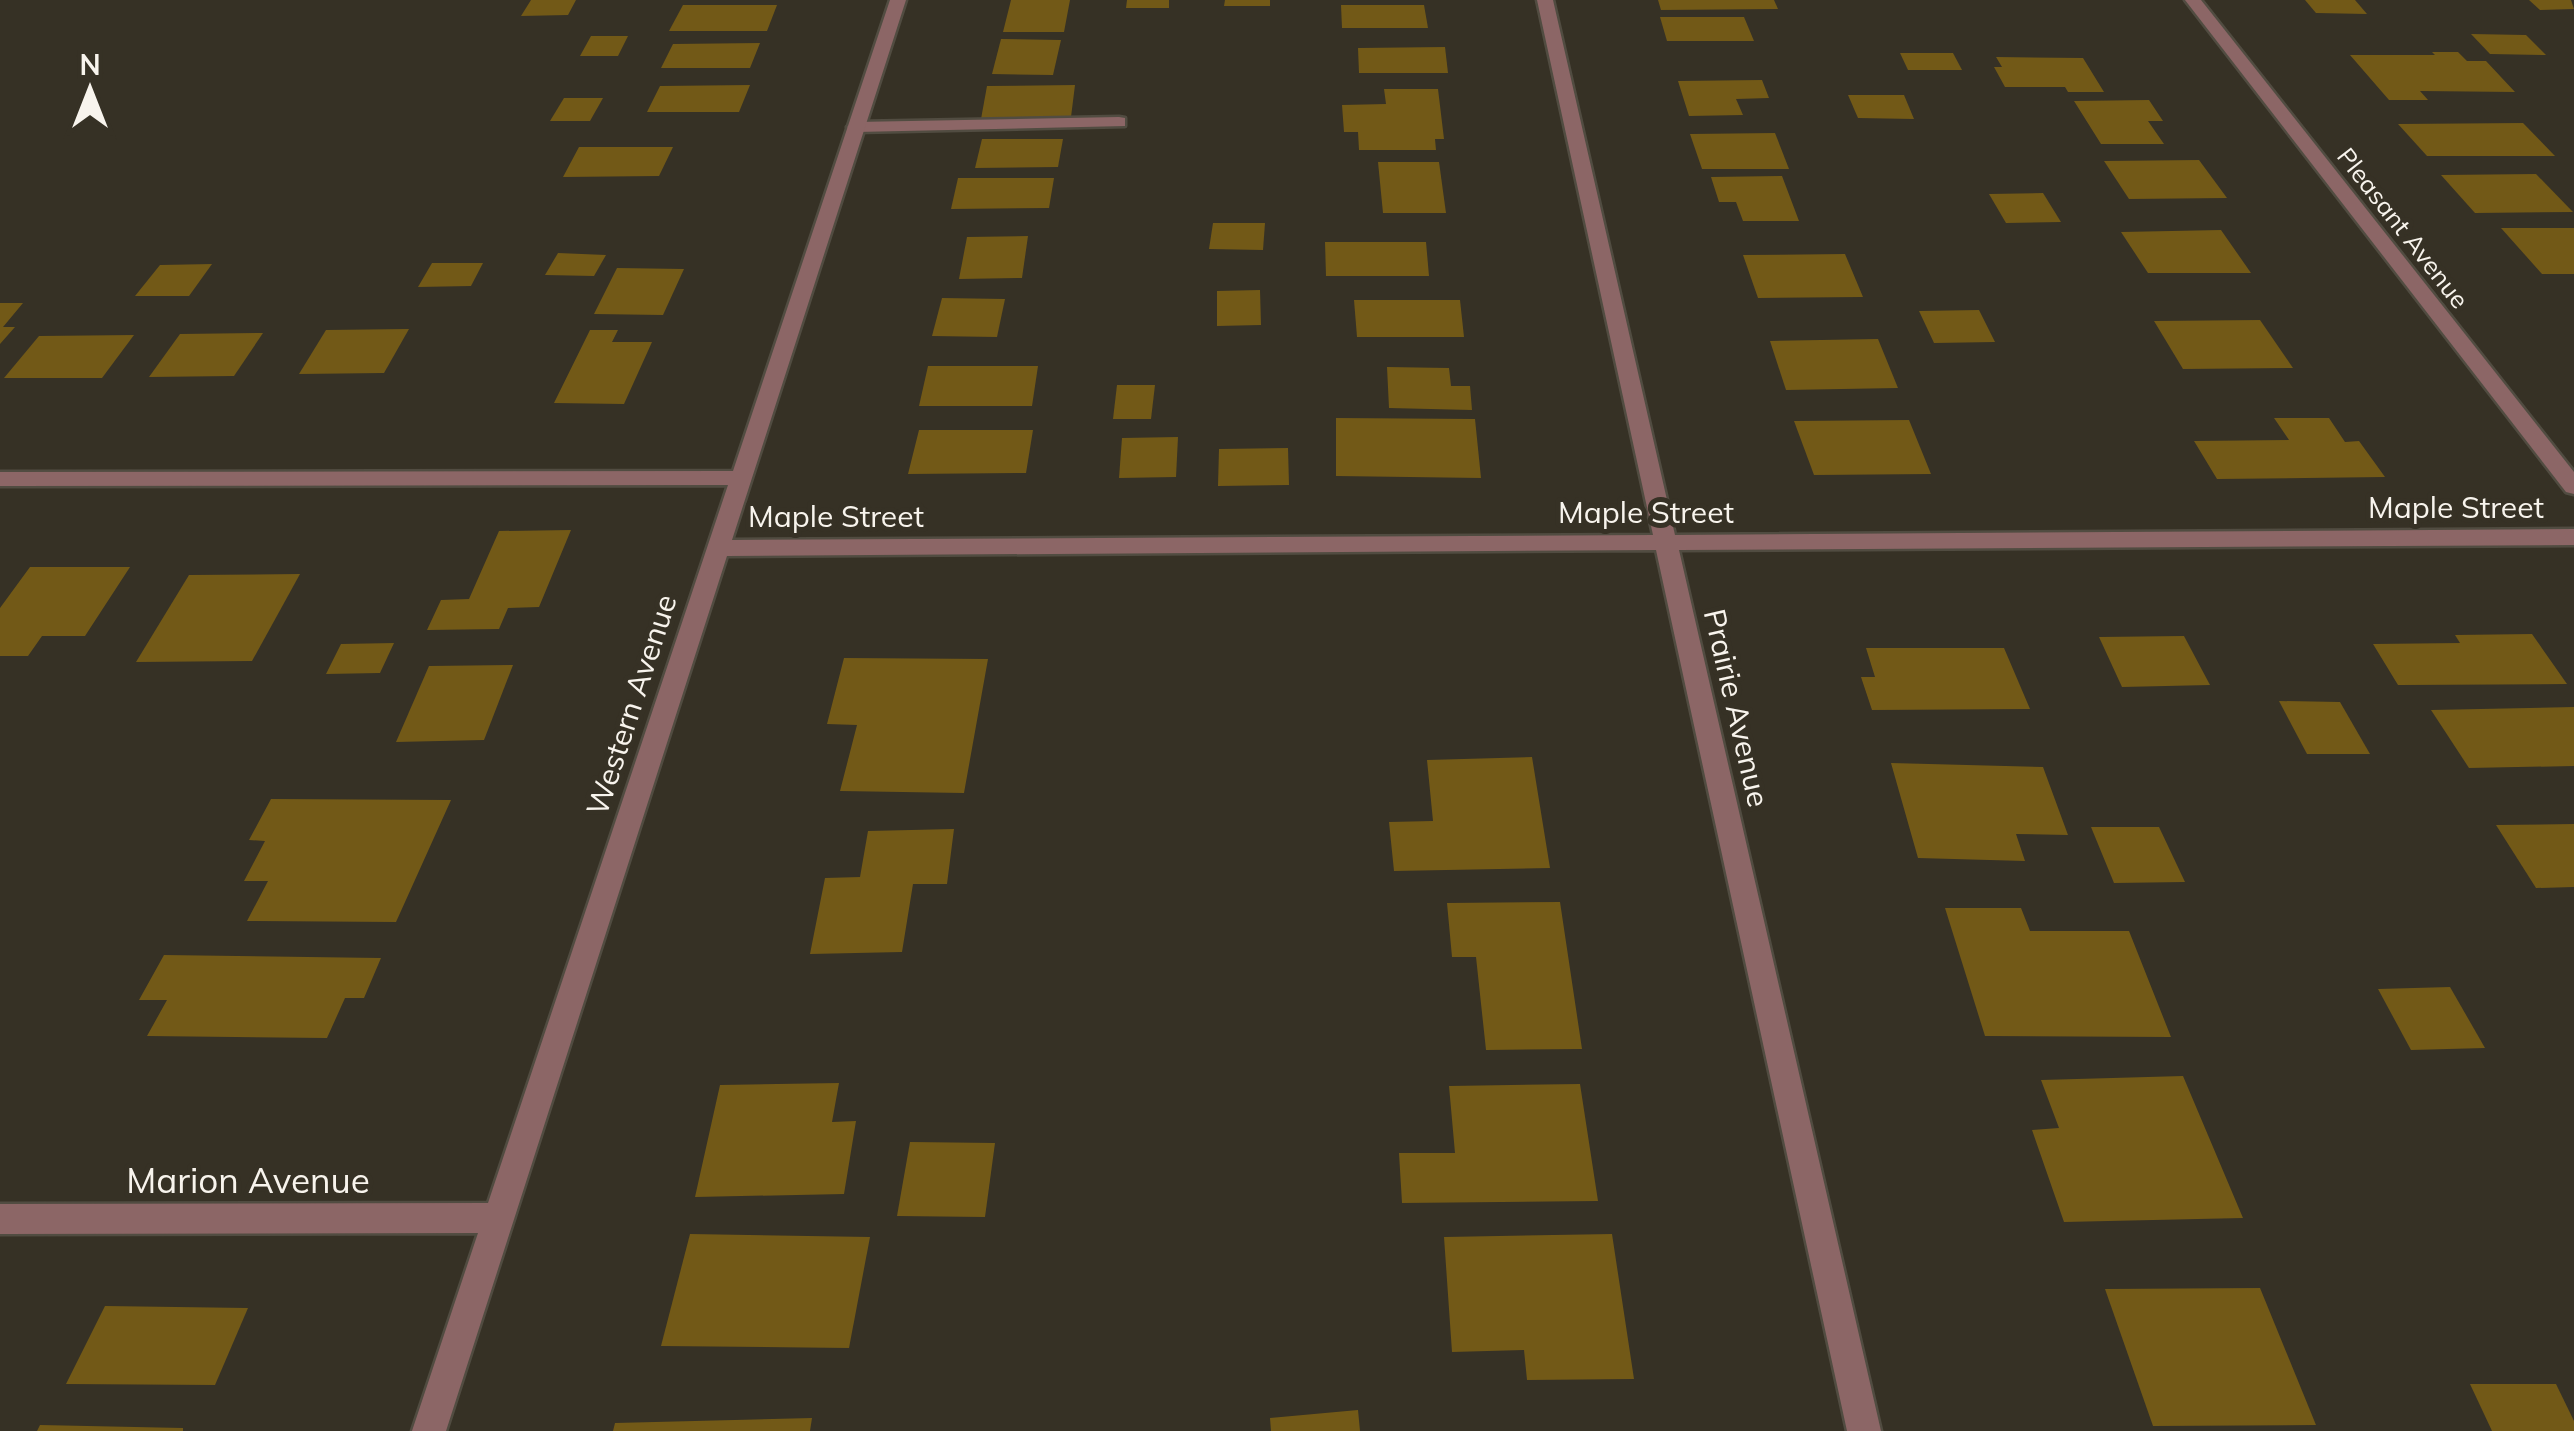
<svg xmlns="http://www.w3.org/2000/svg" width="2574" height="1431" font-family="Mulish,sans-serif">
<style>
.building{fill:#725917}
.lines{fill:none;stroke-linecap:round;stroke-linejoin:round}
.lane-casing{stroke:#514c41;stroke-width:5}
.street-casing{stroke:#514c41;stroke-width:5}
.lane{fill:#8c6666;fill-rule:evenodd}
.street{fill:#8c6666;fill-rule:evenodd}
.labels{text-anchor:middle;stroke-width:10;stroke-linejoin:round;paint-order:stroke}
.far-street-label{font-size:25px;fill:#f8f4ed;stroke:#363125}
.street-label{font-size:30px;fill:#f8f4ed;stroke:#363125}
.near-street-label{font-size:35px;fill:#f8f4ed;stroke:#363125}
</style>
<rect width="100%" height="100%" fill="#363125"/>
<g class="building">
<path d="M531 0H576L568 15 521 16Z"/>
<path d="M1011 0H1070L1064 32H1003Z"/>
<path d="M1127 0H1169V8H1126Z"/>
<path d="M1225 0H1270V6H1224Z"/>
<path d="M1658 0H1774L1778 9 1661 10Z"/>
<path d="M2305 0H2355L2367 14 2316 13Z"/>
<path d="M2529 0H2571L2574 9 2540 10Z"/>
<path d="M683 5H777L767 31H669Z"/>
<path d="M1341 5H1424L1428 28H1342Z"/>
<path d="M1660 17H1744L1754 41H1667Z"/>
<path d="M2471 34 2526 35 2546 55 2490 54Z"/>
<path d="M591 36H628L618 56H580Z"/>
<path d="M1001 39 1061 40 1053 75 992 74Z"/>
<path d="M760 43 750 68H661L673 44Z"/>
<path d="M1445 47 1448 73H1359L1358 48Z"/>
<path d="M2432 52H2458L2467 61H2486L2515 92 2420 91 2428 100H2389L2350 55H2435Z"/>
<path d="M1900 53H1953L1962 70H1908Z"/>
<path d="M1996 57 2083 58 2104 92H2068L2065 87H2005L1994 67H2002Z"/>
<path d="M1762 80 1769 98 1736 99 1743 115 1689 116 1678 81Z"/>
<path d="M750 85 739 112H647L660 86Z"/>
<path d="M1075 85 1071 117 981 119 987 86Z"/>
<path d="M1384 89H1438L1444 139H1435L1436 150H1359L1358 132H1344L1342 105 1386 104Z"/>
<path d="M1848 95H1904L1914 119 1858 118Z"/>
<path d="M564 98H603L590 121H550Z"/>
<path d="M2149 100 2163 121H2148L2164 144H2101L2074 101Z"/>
<path d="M2523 123 2555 156H2427L2398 124Z"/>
<path d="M1775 133 1789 169H1702L1690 134Z"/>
<path d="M982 139H1063L1058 167 975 168Z"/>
<path d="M579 147H673L659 176 563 177Z"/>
<path d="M2199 160 2227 198 2129 199 2104 161Z"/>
<path d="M1378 162H1439L1446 213H1383Z"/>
<path d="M2536 174 2573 212 2475 213 2441 175Z"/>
<path d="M1782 176 1799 221H1743L1736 202H1719L1711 177Z"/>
<path d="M958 178H1054L1049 208 951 209Z"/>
<path d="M2043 193 2061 222 2006 223 1989 194Z"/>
<path d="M1213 223H1265L1263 250 1209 249Z"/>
<path d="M2501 228H2574V274H2542Z"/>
<path d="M2221 230 2251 273H2148L2121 232Z"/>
<path d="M1028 236 1022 278 959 279 967 237Z"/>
<path d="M1325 242H1426L1429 276H1326Z"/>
<path d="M558 253 606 255 594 276 545 275Z"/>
<path d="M1845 254 1863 297 1758 298 1743 255Z"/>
<path d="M432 263H483L471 286 418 287Z"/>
<path d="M212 264 189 296H135L160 265Z"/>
<path d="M617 268 684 269 663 315 594 314Z"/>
<path d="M1260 290 1261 325 1217 326V291Z"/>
<path d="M942 298 1005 299 997 337 932 336Z"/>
<path d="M1354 300H1460L1464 337H1357Z"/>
<path d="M0 303H23L3 327H15L0 344Z"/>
<path d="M1979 310 1995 342 1934 343 1919 311Z"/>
<path d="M2260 320 2293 368 2183 369 2154 321Z"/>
<path d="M409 329 384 373 299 374 326 330Z"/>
<path d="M590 330H618L612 342H652L624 404 554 403Z"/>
<path d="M263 333 234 376 149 377 180 334Z"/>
<path d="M134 335 102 378H4L39 336Z"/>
<path d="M1878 339 1898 388 1786 390 1770 341Z"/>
<path d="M928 366H1038L1032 406H919Z"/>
<path d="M1387 367 1449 368 1451 386H1470L1472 410 1389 408Z"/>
<path d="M1117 385H1155L1151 419H1113Z"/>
<path d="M1336 418 1475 419 1481 478 1336 476Z"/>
<path d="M2274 418H2329L2345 442 2359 441 2385 477 2217 479 2194 441 2289 440Z"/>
<path d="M1909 420 1931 474 1814 475 1794 421Z"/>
<path d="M919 430H1033L1026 473 908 474Z"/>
<path d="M1178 437 1176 477 1119 478 1122 438Z"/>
<path d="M1288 448 1289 485 1218 486 1219 449Z"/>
<path d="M571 530 539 607 508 608 499 629 427 630 441 600 469 599 499 531Z"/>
<path d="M30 567H130L85 636H42L28 656H0V608Z"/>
<path d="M300 574 252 661 136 662 189 575Z"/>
<path d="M2532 634 2567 684 2398 685 2373 644 2460 643 2455 635Z"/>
<path d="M2184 636 2210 685 2122 687 2099 637Z"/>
<path d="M394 643 380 673 326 674 341 644Z"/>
<path d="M1866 648H2004L2030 709 1872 710 1861 677H1875Z"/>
<path d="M844 658 988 659 964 793 840 791 857 725 827 724Z"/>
<path d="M513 665 484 740 396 742 429 666Z"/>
<path d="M2279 701 2340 702 2370 754H2307Z"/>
<path d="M2574 707V766L2469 768 2431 710Z"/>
<path d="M1532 757 1550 868 1394 871 1389 822 1433 821 1427 760Z"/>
<path d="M1891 763 2043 767 2068 835 2016 834 2025 861 1918 858Z"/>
<path d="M271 799 451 800 396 922 247 921 268 881H244L265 841 249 840Z"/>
<path d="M2574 824V887L2536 888 2496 825Z"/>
<path d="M2091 827H2159L2185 882 2114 883Z"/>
<path d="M954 829 947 884H913L902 952 810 954 825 878 860 877 868 831Z"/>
<path d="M1560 902 1582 1049 1486 1050 1476 957H1452L1447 903Z"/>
<path d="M1945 908H2021L2030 931H2129L2171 1037 1985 1036Z"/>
<path d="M164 955 381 958 364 998H345L327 1038 147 1036 167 1000H139Z"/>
<path d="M2450 987 2485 1048 2411 1050 2378 989Z"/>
<path d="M2183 1076 2243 1218 2064 1222 2032 1130 2059 1128 2041 1080Z"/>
<path d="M839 1083 832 1122 856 1121 844 1194 695 1197 720 1085Z"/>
<path d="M1580 1084 1598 1201 1402 1203 1399 1153H1455L1449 1086Z"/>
<path d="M910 1142 995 1143 985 1217 897 1216Z"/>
<path d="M690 1234 870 1237 849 1348 661 1346Z"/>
<path d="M1612 1234 1634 1379 1527 1380 1524 1350 1452 1352 1444 1237Z"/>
<path d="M2260 1288 2316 1425 2153 1426 2105 1289Z"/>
<path d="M105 1306 248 1308 215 1385 66 1384Z"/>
<path d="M2470 1384H2556L2574 1421V1431H2492Z"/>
<path d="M1358 1410 1360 1431H1271L1270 1418Z"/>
<path d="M812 1418 810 1431H613L615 1423Z"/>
<path d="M40 1425 183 1428V1431H37Z"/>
</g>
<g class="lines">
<defs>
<path id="lane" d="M1119 117 1125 118V126L856 132 847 127 856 122Z"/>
<g id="street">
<path d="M890 0H906L732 540 1653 535 1537 0H1553L1675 535 2574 529V545L1679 550 1881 1431H1847L1656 550 727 556 446 1431H412L478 1233 0 1234V1204L488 1203 728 485 0 486V472L733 471Z"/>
<path d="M2185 0H2201L2574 472V494L2566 492Z"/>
</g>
</defs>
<use href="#lane" class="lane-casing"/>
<use href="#street" class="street-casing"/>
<use href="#lane" class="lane"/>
<use href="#street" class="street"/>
</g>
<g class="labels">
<g class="far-street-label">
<text transform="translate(2403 228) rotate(52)" y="9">Pleasant Avenue</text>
</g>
<g class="street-label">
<text x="2456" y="518">Maple Street</text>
<text x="1646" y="523">Maple Street</text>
<text x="836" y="527">Maple Street</text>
<text transform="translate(632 705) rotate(-72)" y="10">Western Avenue</text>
<text transform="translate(1736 708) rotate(77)" y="10">Prairie Avenue</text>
</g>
<g class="near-street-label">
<text x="248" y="1193">Marion Avenue</text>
</g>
</g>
<g transform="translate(90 90)" stroke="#363125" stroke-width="8" paint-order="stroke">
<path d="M0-8L18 38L0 25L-18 38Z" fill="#f8f4ed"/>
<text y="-15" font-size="28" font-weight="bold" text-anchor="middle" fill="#f8f4ed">N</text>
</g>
</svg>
